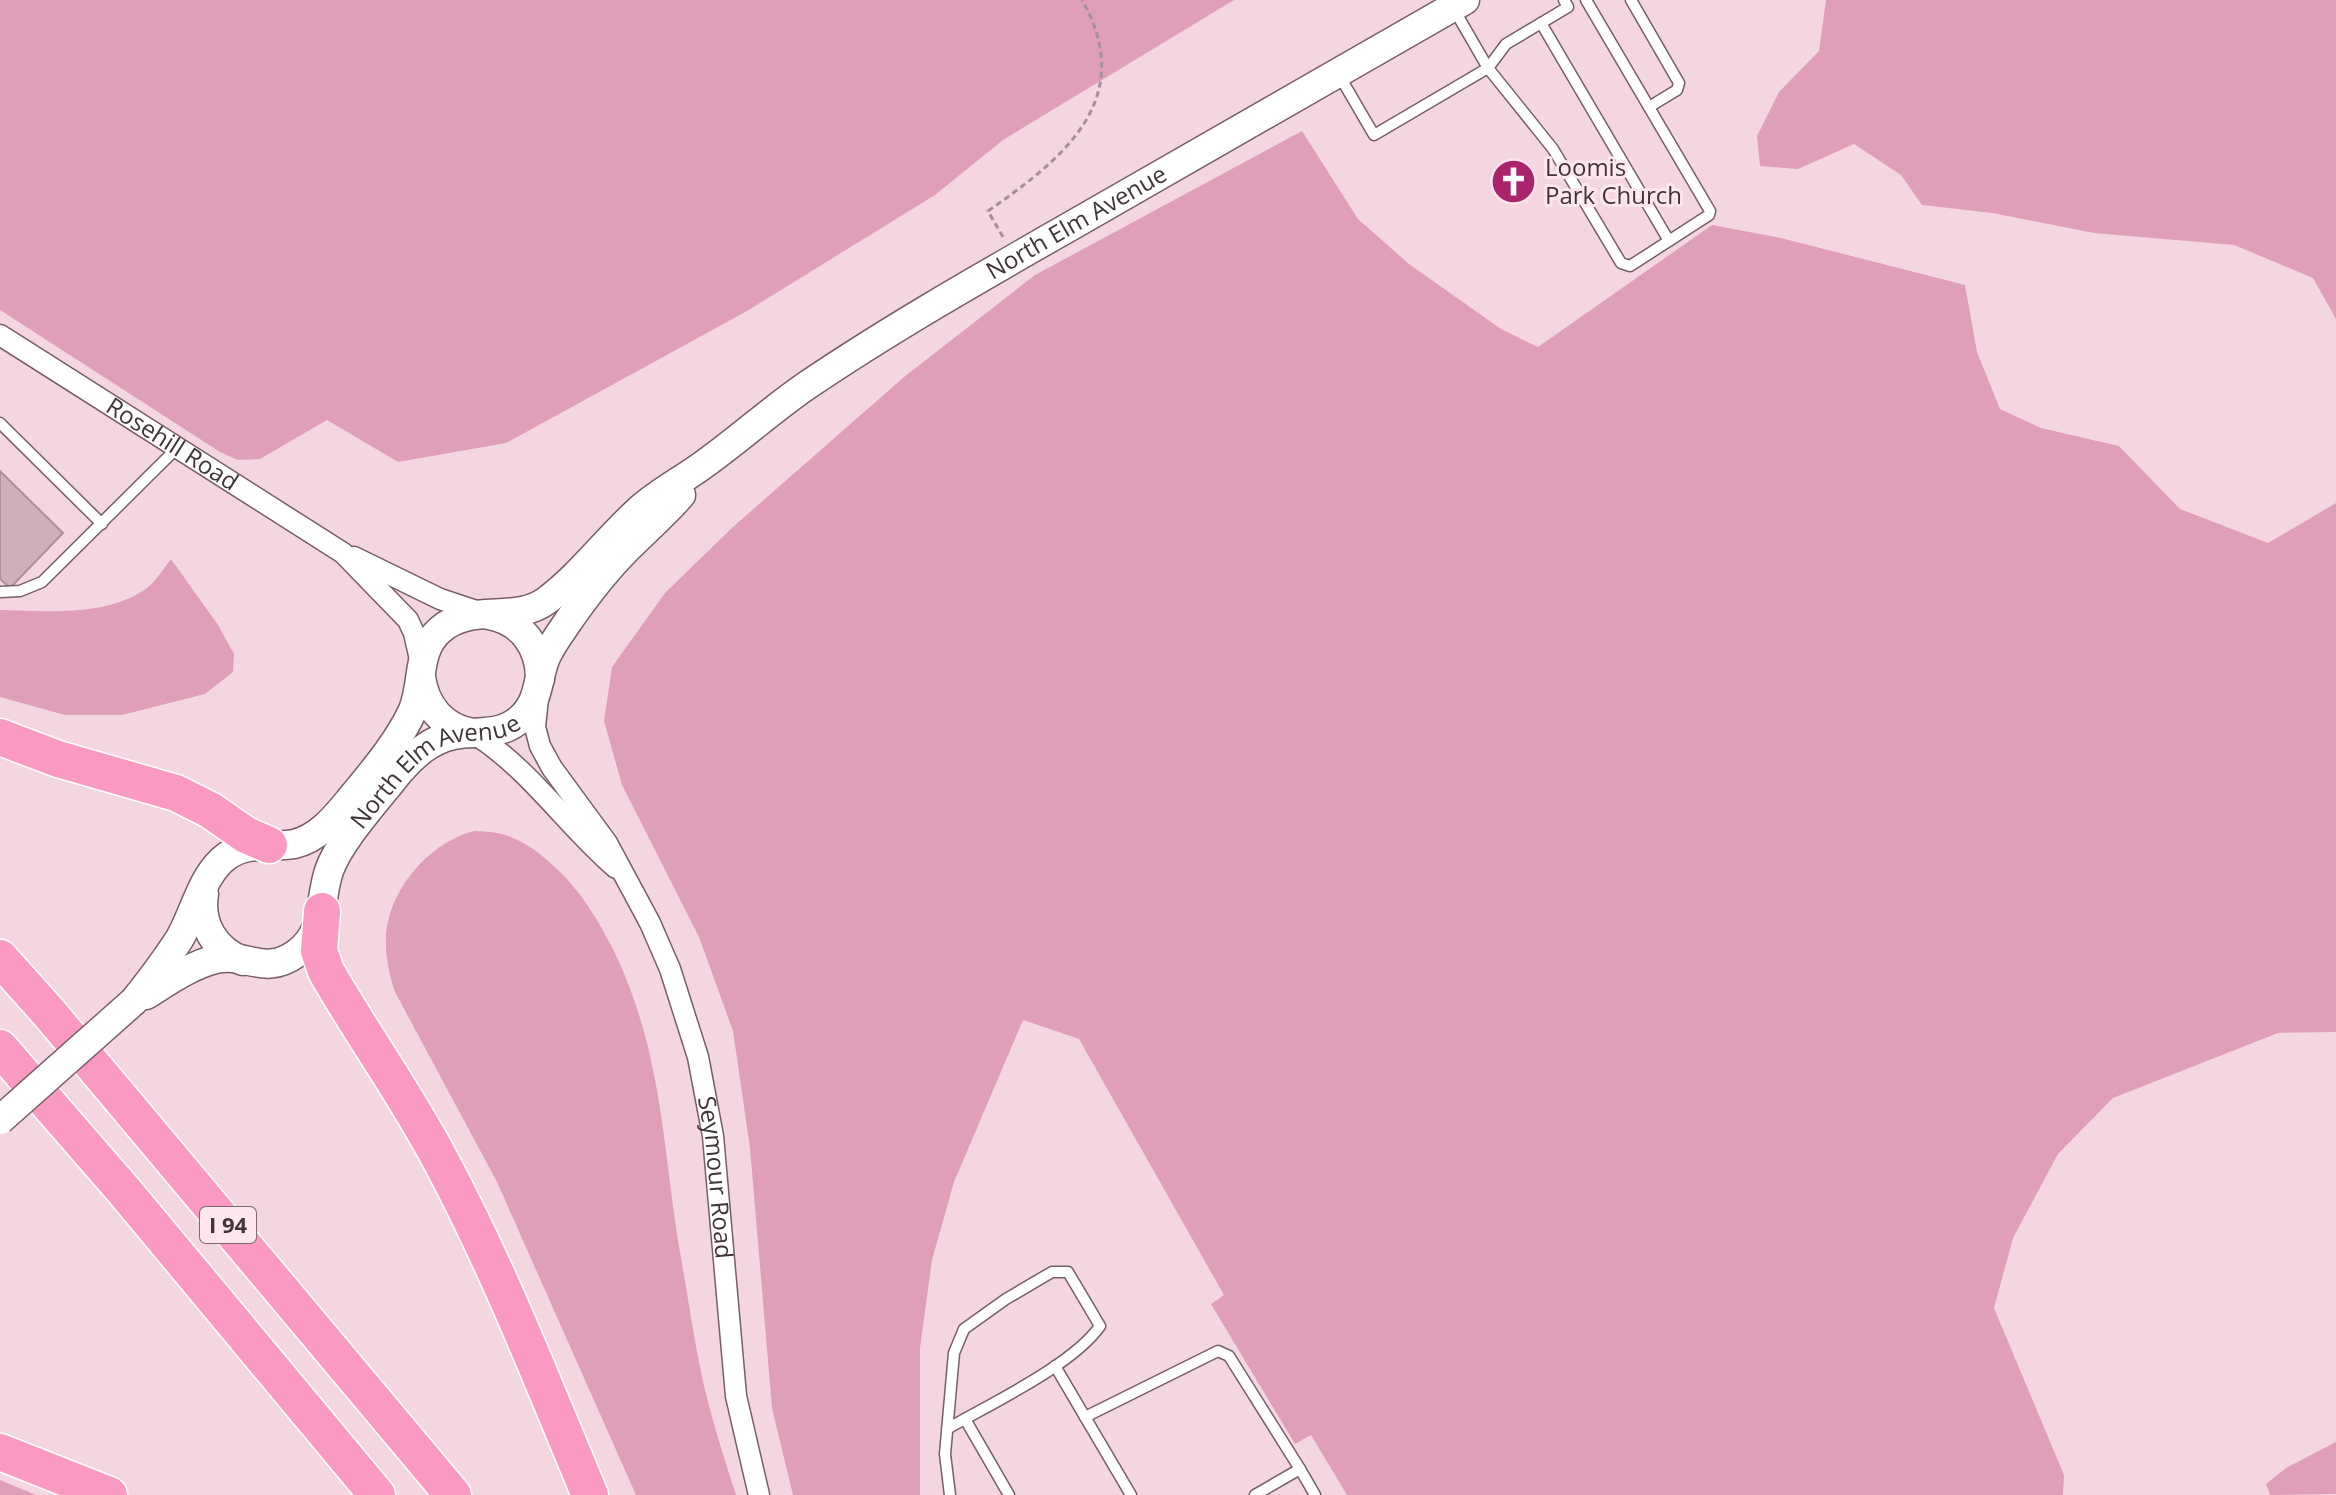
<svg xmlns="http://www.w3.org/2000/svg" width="2336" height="1495" font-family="'Open Sans',sans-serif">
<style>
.green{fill:#df9fb9}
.building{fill:#ceb0bb;stroke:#ac909b;stroke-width:2}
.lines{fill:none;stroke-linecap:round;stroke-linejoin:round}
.lane-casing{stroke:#785e68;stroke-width:13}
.street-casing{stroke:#785e68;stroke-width:23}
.secondary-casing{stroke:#785e68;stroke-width:31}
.highway-casing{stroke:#fff;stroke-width:39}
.path{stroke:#a69098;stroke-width:3;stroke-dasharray:6 4;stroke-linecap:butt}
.lane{stroke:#fff;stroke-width:10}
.street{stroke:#fff;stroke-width:20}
.secondary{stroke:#fff;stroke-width:28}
.highway{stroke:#fa99c2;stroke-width:36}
.secondary-bridge-casing{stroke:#785e68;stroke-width:31;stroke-linecap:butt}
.secondary-bridge{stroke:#fff;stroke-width:28}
.labels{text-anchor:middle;stroke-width:6;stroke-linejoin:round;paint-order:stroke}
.shield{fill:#fee5ee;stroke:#7a6a70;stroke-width:2}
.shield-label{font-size:22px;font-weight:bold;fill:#41353a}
.poi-label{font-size:24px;fill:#41353a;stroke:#fee5ee;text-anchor:start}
.street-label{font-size:24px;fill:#41353a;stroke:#fee5ee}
</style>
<rect width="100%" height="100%" fill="#f4d6e1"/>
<g class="green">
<path d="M0 0H1234L1003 140 935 195 747 311 506 443 398 462 327 420 260 459 238 460 220 452 0 310Z"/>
<path d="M1826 0H2336V319L2313 278 2234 245 2094 233 1992 213 1922 205 1901 175 1854 144 1798 169 1760 166 1757 136 1779 92 1819 51Z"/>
<path d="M1302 131 1358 219 1409 264 1501 329 1538 347 1712 225 1781 238 1965 285 1977 352 2000 409 2041 428 2119 446 2180 509 2268 543 2336 503V1032L2278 1033 2113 1098 2058 1154 2013 1238 1994 1308 2064 1475 2063 1495H1347L1311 1435 1295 1444 1211 1304 1224 1295 1079 1039 1023 1020 954 1182 932 1260 920 1348V1495H793L772 1408 750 1148 733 1031 699 937 622 785 604 721 612 667 665 593 734 526 904 377 1035 275Z"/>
<path d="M171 559 218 625 234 654 233 672 205 694 122 715H65L0 697V610C46 611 108 617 147 588 156 581 164 568 171 559Z"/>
<path d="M474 831C510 830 534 847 559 871 583 894 599 922 614 951 664 1056 662 1148 681 1258 688 1296 693 1334 701 1372 710 1414 723 1455 736 1495H636L497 1182 395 992C389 974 385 955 386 936 389 889 430 842 474 831Z"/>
<path d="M2336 1442V1494L2270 1495 2266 1484 2286 1468Z"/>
<path d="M0 1480 36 1495H0Z"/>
</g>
<path class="building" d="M0 471 63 533 10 588 0 579Z"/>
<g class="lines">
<defs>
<g id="lane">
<path d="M1564 0 1568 7 1506 44 1488 68 1553 149 1621 263 1630 266 1709 215 1710 211 1586 0"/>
<path d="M1631 0 1679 83 1677 90 1649 107"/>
<path d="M1541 23 1669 241"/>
<path d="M1339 75 1374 135 1488 68 1455 11"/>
<path d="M0 423 102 524"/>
<path d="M0 592 20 591 42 582 176 449"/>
<path d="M1055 1366 1131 1495"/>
<path d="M1085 1417 1218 1351 1229 1356 1300 1469"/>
<path d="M965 1419 1009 1495"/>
<path d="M947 1429C990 1404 1073 1365 1100 1326L1068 1272H1052L1006 1299 964 1329 954 1353 945 1454 950 1495"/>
<path d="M1255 1495 1300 1469 1315 1495"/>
</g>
<g id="street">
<path id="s1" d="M0 335 343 553 408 620 414 633 421 664"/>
<path d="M354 557 440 599 482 613"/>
<path id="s2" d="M538 698 535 727 540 746 552 768 607 843 650 923 670 969 698 1057 713 1136 736 1396 759 1495"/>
<path d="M473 733C530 769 566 825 616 868"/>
</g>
<g id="secondary">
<path d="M489 615C522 621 540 647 540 679"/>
<path d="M421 677C425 706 443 728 473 733"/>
<path d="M204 894C199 924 215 950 243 961"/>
<path id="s3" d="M146 995C167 982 191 965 216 959 246 952 264 977 297 953 326 932 319 900 329 871 339 841 379 798 399 772 414 755 430 740 453 735 478 730 501 737 521 718 540 701 537 678 546 657 551 646 558 636 565 626 582 601 600 577 621 555 641 534 663 516 681 495"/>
<path id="s4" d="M134 1001C150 981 166 960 180 938 195 912 202 874 227 856 248 841 270 848 294 844 317 839 334 819 348 802 371 774 398 743 413 710 424 683 416 651 440 630 471 602 514 624 546 601 581 575 607 539 639 510 659 492 681 481 703 465 738 440 770 411 806 386 902 321 1003 265 1104 207 1224 138 1345 69 1465 0"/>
</g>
<g id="highway">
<path d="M0 737 58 759 176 793 210 810 246 835 269 845"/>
<path d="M322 911 319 951 326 971C363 1036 407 1096 442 1163 499 1270 543 1383 590 1495"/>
<path d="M0 958 50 1014 453 1495"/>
<path d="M0 1048 125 1192 377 1495"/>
<path d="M0 1452 109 1495"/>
</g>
</defs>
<use href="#lane" class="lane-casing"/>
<use href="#street" class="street-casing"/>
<use href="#secondary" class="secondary-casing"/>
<use href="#highway" class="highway-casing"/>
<path class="path" d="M1003 237 988 211C1064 158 1138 99 1082 0"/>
<use href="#lane" class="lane"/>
<use href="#street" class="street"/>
<use href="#secondary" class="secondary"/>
<use href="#highway" class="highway"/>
<defs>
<path id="secondary-bridge" d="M0 1120 134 1001"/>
</defs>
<use href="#secondary-bridge" class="secondary-bridge-casing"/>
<use href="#secondary-bridge" class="secondary-bridge"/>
</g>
<defs>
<symbol id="church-disc" viewBox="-11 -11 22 22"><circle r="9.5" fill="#aa246c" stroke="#fee5ee"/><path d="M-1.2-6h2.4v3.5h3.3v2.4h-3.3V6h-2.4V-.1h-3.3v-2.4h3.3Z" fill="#fff"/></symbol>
</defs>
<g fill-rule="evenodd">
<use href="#church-disc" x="1488" y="156" width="51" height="51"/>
</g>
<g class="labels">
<rect class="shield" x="200" y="1207" width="56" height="36" rx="6"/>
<g class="shield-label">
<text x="228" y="1233">I 94</text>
</g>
<g class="poi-label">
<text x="1545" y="176">Loomis<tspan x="1545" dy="28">Park Church</tspan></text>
</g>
<g class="street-label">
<text dy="8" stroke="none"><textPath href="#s4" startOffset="1278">North Elm Avenue</textPath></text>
<text dy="8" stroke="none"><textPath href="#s1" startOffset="204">Rosehill Road</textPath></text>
<text dy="8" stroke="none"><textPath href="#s3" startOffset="408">North Elm Avenue</textPath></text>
<text dy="8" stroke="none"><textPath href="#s2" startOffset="522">Seymour Road</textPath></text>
</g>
</g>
</svg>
